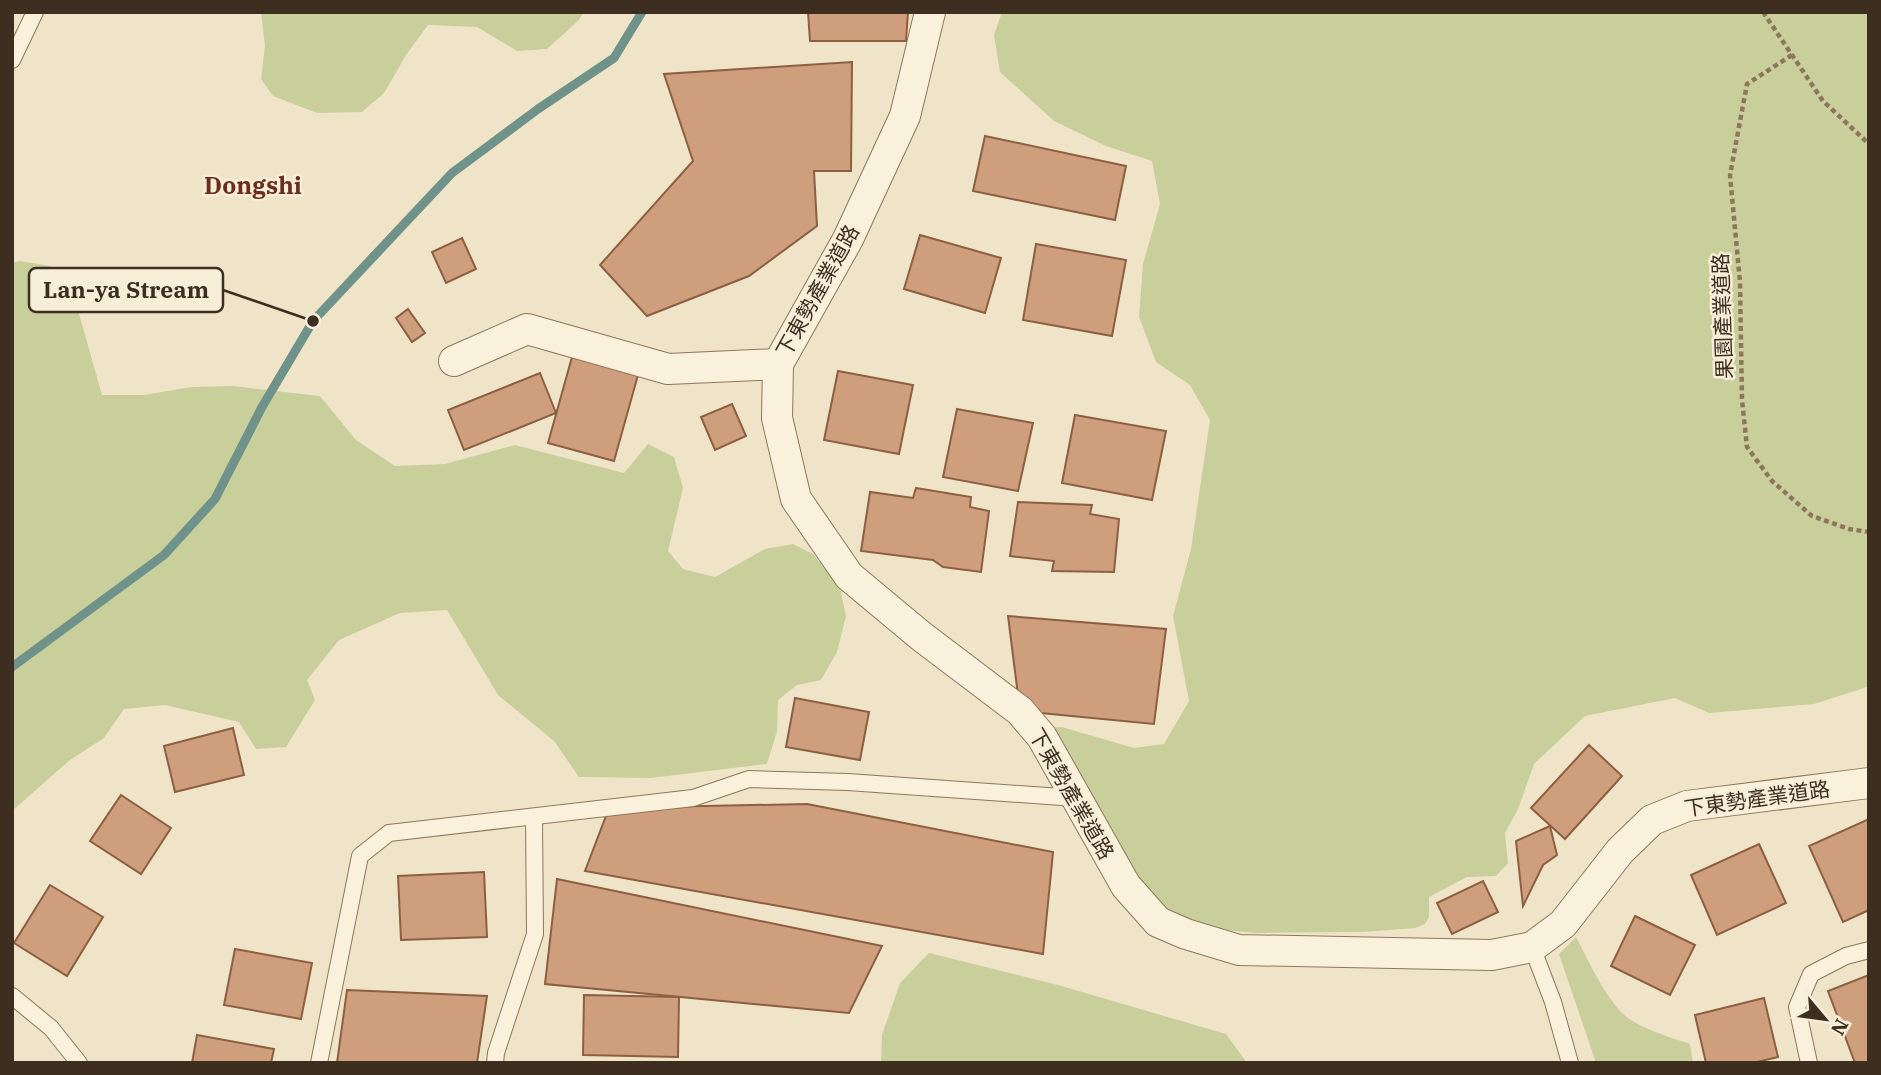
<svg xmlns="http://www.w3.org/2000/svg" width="1881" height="1075" font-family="'IBM Plex Serif','Noto Sans TC',serif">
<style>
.green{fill:#c9cf9b}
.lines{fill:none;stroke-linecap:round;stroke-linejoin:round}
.stream{stroke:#6f938a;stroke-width:9}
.building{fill:#cf9f7d;stroke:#8d5f41;stroke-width:2}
.lane-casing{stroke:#8d765c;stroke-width:18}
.street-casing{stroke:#8d765c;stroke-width:32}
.path{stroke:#8d765c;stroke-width:4.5;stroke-dasharray:5 3.5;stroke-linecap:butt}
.lane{stroke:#faf1dc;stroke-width:16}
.street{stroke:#faf1dc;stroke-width:30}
.labels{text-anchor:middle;stroke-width:5;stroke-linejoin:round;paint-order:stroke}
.street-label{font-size:21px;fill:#3d2e20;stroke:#f7eed8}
.quarter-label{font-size:24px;font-weight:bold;fill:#6b2e1e;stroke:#f7eed8}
.leader{fill:none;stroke:#3d2e20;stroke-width:2.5}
.callout-dot{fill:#3d2e20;stroke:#f7eed8;stroke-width:2.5}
.callout{fill:#f7eed8;stroke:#3d2e20;stroke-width:2.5}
.callout-label{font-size:23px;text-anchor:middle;font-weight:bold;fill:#3d2e20}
</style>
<rect width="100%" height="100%" fill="#f0e4c8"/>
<g class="green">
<path d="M261 12H584L578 21 547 49 517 51 477 27 428 25 406 55 384 93 362 112 317 113 273 96 261 79 265 46Z"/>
<path d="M1002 12H1869V683L1867 687 1814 704 1709 713 1675 698 1585 716 1534 764 1518 809 1505 833 1508 863 1496 876 1467 877 1429 897V917L1425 924 1415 928 1363 932 1255 933 1197 927 1160 908 1128 865 1048 728 1062 727 1134 748 1164 744 1189 701 1173 616 1191 549 1210 420 1190 385 1156 362 1139 317 1143 264 1160 204 1152 161 1106 146 1054 121 1000 72 994 35Z"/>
<path d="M20 261 50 266 76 303 102 395H144L191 387 233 386 320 396 356 440 395 466 445 464 515 445 624 473 648 444 674 457 683 488 668 551 683 569 715 577 765 549 793 544 813 554 840 588 846 616 837 652 821 680 797 685 778 700 777 731 767 764 651 778 579 777 554 741 498 695 447 610 400 613 339 640 307 680 315 700 286 747 256 749 239 722 165 705 124 709 104 738 70 760 12 811V263Z"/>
<path d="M1576 937C1589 962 1602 991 1621 1012 1635 1027 1670 1037 1690 1044L1693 1063H1596L1559 954Z"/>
<path d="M929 953 1058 985 1226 1034 1247 1063H881L882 1035 900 983Z"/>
</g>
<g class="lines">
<path class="stream" d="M12 667 164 555 215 499 262 407 313 321 452 173 538 109 614 58 642 12"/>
</g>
<g class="building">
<path d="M808 12H908L906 41H810Z"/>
<path d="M852 62 851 171H814L817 226 749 276 647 316 600 265 693 161 664 74Z"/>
<path d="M985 136 1126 166 1115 220 973 191Z"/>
<path d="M920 235 1001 258 985 313 904 289Z"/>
<path d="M462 238 476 269 446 283 432 252Z"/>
<path d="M1036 244 1126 260 1112 336 1023 320Z"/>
<path d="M408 309 425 333 412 342 396 318Z"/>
<path d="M572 357 638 375 614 461 548 443Z"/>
<path d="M838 371 913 385 899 454 824 440Z"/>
<path d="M540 373 556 413 464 450 448 410Z"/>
<path d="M732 404 746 436 715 450 701 417Z"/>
<path d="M957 409 1033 423 1018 491 943 477Z"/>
<path d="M1075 415 1166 431 1152 500 1062 483Z"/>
<path d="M916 488 971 497 970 507 989 511 981 572 943 567 933 560 861 551 870 492 913 498Z"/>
<path d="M1018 502 1092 505 1090 514 1119 519 1114 572 1052 571 1054 561 1010 556Z"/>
<path d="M1008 616 1166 629 1154 724 1020 711Z"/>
<path d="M795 698 869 712 860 760 786 747Z"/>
<path d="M233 728 244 775 175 792 164 746Z"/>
<path d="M1589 745 1622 776 1565 839 1531 808Z"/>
<path d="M121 795 171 828 141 874 90 841Z"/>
<path d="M807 804 1053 852 1043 954 585 871 609 808Z"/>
<path d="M1869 819V910L1843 922 1809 846Z"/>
<path d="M1550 826 1557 855 1543 865 1523 906 1516 841Z"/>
<path d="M1759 844 1786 903 1717 935 1691 875Z"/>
<path d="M484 872 487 937 401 940 398 876Z"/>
<path d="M557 879 882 946 849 1013 545 984Z"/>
<path d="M1483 881 1498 912 1452 934 1437 903Z"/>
<path d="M50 885 103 917 67 976 14 943Z"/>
<path d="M1635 916 1695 945 1670 995 1611 966Z"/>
<path d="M235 949 312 963 301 1019 224 1005Z"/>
<path d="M1869 975V1063H1855L1828 991Z"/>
<path d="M347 990 487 996 477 1063H337Z"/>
<path d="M584 995 679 997 678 1057 583 1055Z"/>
<path d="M1764 998 1778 1057 1753 1063H1706L1695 1015Z"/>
<path d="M197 1035 274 1049 271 1063H192Z"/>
</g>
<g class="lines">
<defs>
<g id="lane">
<path d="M12 60 35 12"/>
<path d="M1532 947 1553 1002 1570 1063"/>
<path d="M12 996 51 1028 79 1063"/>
<path d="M319 1063 360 856 389 833 693 798 749 779 848 782 1075 798"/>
<path d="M495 1063 496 1053 535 934 534 817"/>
<path d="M1809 1063 1797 1007 1811 974 1846 956 1869 950"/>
</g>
<g id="street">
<path d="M930 12 905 116 848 239 778 364 777 418 796 499 849 576 921 636 1020 711 1042 737 1126 886 1158 922 1186 934 1239 950 1492 955 1532 947 1563 924 1620 851 1652 820 1687 806 1869 783"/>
<path d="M454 361 527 329 668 369 778 364"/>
</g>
</defs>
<use href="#lane" class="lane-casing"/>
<use href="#street" class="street-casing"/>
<g class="path">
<path d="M1763 12 1823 101 1869 144"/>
<path d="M1792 55 1747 84 1730 175 1740 282 1742 400 1747 447 1772 481 1812 516 1849 529 1869 532"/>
</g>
<use href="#lane" class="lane"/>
<use href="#street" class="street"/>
</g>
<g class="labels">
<g class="street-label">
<text transform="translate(818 291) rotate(-61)" y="7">下東勢產業道路</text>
<text transform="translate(1723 316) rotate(-92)" y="7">果園產業道路</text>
<text transform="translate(1071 794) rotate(60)" y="7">下東勢產業道路</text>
<text transform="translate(1757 799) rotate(-8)" y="7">下東勢產業道路</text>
</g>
<g class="quarter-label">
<text x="253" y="194">Dongshi</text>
</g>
</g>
<path class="leader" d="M313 321L223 290"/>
<circle class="callout-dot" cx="313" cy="321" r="7"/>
<rect class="callout" x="29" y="268" width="194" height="44" rx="7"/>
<g class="callout-label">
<text x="126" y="298">Lan-ya Stream</text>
</g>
<rect width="1881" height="1075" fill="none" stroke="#3d2e20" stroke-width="28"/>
<g transform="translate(1825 1019) rotate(119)" stroke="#f7eed8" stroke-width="5" paint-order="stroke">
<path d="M0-5L12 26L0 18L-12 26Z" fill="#3d2e20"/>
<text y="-10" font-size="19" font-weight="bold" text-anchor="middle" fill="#3d2e20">N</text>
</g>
</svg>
